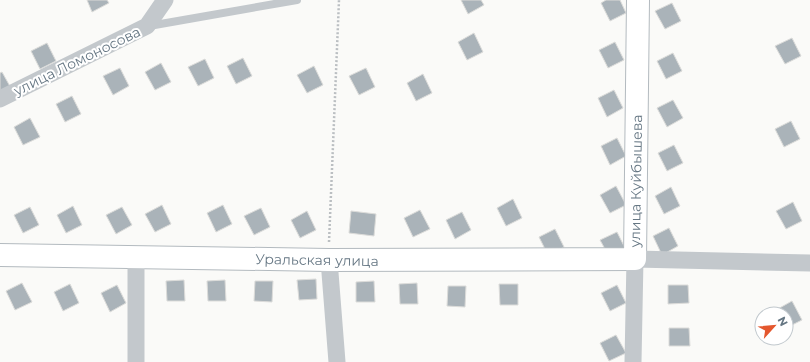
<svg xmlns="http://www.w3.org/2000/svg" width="810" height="362" font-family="Montserrat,sans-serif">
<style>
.building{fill:#aab3b9;stroke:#dcdcda}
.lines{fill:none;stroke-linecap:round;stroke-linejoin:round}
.secondary-casing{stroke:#b3babf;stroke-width:24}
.path{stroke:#bbbfc2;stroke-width:2.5;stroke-dasharray:2 2;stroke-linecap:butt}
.lane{stroke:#c3c8cc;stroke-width:8}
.street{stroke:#c3c8cc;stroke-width:17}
.secondary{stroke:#fff;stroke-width:22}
.labels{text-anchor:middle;stroke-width:4;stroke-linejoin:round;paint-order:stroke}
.street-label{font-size:14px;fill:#657683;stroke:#fff}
</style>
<rect width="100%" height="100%" fill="#fafaf8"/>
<g class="building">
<path d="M87 0H107L109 3 92 12Z"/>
<path d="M461 0H481L484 5 468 14Z"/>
<path d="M606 0H620L626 13 610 21 601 3Z"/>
<path d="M672 3 681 21 665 29 655 11Z"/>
<path d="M474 33 483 52 467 60 458 42Z"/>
<path d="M792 38 801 56 785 64 775 46Z"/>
<path d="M615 42 624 60 608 68 599 50Z"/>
<path d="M47 43 56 61 40 69 31 51Z"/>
<path d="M673 53 682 71 666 79 657 61Z"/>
<path d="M243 58 252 76 236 84 227 66Z"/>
<path d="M205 59 214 78 198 86 188 67Z"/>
<path d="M161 63 171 82 155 90 145 72Z"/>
<path d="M314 66 323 85 307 93 297 75Z"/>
<path d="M120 68 129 86 113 95 103 76Z"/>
<path d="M366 68 375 87 359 95 349 76Z"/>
<path d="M2 72 12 90 0 96V73Z"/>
<path d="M423 74 432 93 416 101 407 83Z"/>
<path d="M614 90 623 108 607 117 598 98Z"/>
<path d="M72 96 81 114 65 122 56 104Z"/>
<path d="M673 100 683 118 667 127 657 108Z"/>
<path d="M30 118 40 137 23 145 14 127Z"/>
<path d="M791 121 800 139 784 147 775 129Z"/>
<path d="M617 138 626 156 610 165 601 146Z"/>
<path d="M674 145 683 163 667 171 658 153Z"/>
<path d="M616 186 626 205 610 213 600 195Z"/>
<path d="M671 187 680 206 664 214 655 196Z"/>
<path d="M513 199 522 218 506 226 497 208Z"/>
<path d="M793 202 802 221 786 229 776 211Z"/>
<path d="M162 205 171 224 155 232 145 214Z"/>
<path d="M223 205 232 224 216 232 207 213Z"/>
<path d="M73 206 82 225 66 233 57 215Z"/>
<path d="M30 207 39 225 23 233 14 215Z"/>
<path d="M122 207 132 225 116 234 106 215Z"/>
<path d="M261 208 270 227 254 235 244 216Z"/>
<path d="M420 210 430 229 413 237 404 218Z"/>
<path d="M307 211 316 230 300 238 291 220Z"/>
<path d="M351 211 376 214 374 236 349 233Z"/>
<path d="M462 212 471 230 455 239 446 220Z"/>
<path d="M669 228 678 246 662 255 653 236Z"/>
<path d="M555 229 564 247 548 255 539 237Z"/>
<path d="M617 232 626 250 610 258 600 240Z"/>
<path d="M316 279 317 299 299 300 297 280Z"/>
<path d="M184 280 185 301H167L166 281Z"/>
<path d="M225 280 226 301H208L207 281Z"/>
<path d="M255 281H273L272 302 254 301Z"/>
<path d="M374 281 375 302H356V282Z"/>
<path d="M22 283 32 302 15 310 6 291Z"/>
<path d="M417 283 418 304H400L399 284Z"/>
<path d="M70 284 79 303 63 311 54 292Z"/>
<path d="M499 284H518V305H500Z"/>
<path d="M117 285 126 303 110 312 101 293Z"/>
<path d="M617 285 626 303 610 311 601 293Z"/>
<path d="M668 285H688L689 303 668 304Z"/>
<path d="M448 286H466L465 307 447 306Z"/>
<path d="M792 301 802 320 786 328V314H778L776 310Z"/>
<path d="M669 328H689L690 346H669Z"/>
<path d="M616 335 626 353 609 361 600 343Z"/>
</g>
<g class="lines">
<defs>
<path id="secondary" d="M0 255 329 260 635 259 638 0"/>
</defs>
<use href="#secondary" class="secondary-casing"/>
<path class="path" d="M329 242 339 0"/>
<path class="lane" d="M149 26 297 0"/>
<g class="street">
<path d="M0 99 147 26 165 0"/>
<path d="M329 260 337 362"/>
<path d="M136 362V257"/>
<path d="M633 362 635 259 810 263"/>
</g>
<use href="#secondary" class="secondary"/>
</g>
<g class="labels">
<g class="street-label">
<text transform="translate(77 61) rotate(-26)" y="5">улица Ломоносова</text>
<text transform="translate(636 181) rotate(-89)" y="5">улица Куйбышева</text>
<text transform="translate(317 260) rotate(1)" y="5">Уральская улица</text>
</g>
</g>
<g transform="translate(774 326) rotate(63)"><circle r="19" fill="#ffffff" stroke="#c1c8cd"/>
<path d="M0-3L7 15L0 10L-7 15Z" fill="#e4572e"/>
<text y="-6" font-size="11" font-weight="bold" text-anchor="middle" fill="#657683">N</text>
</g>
</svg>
